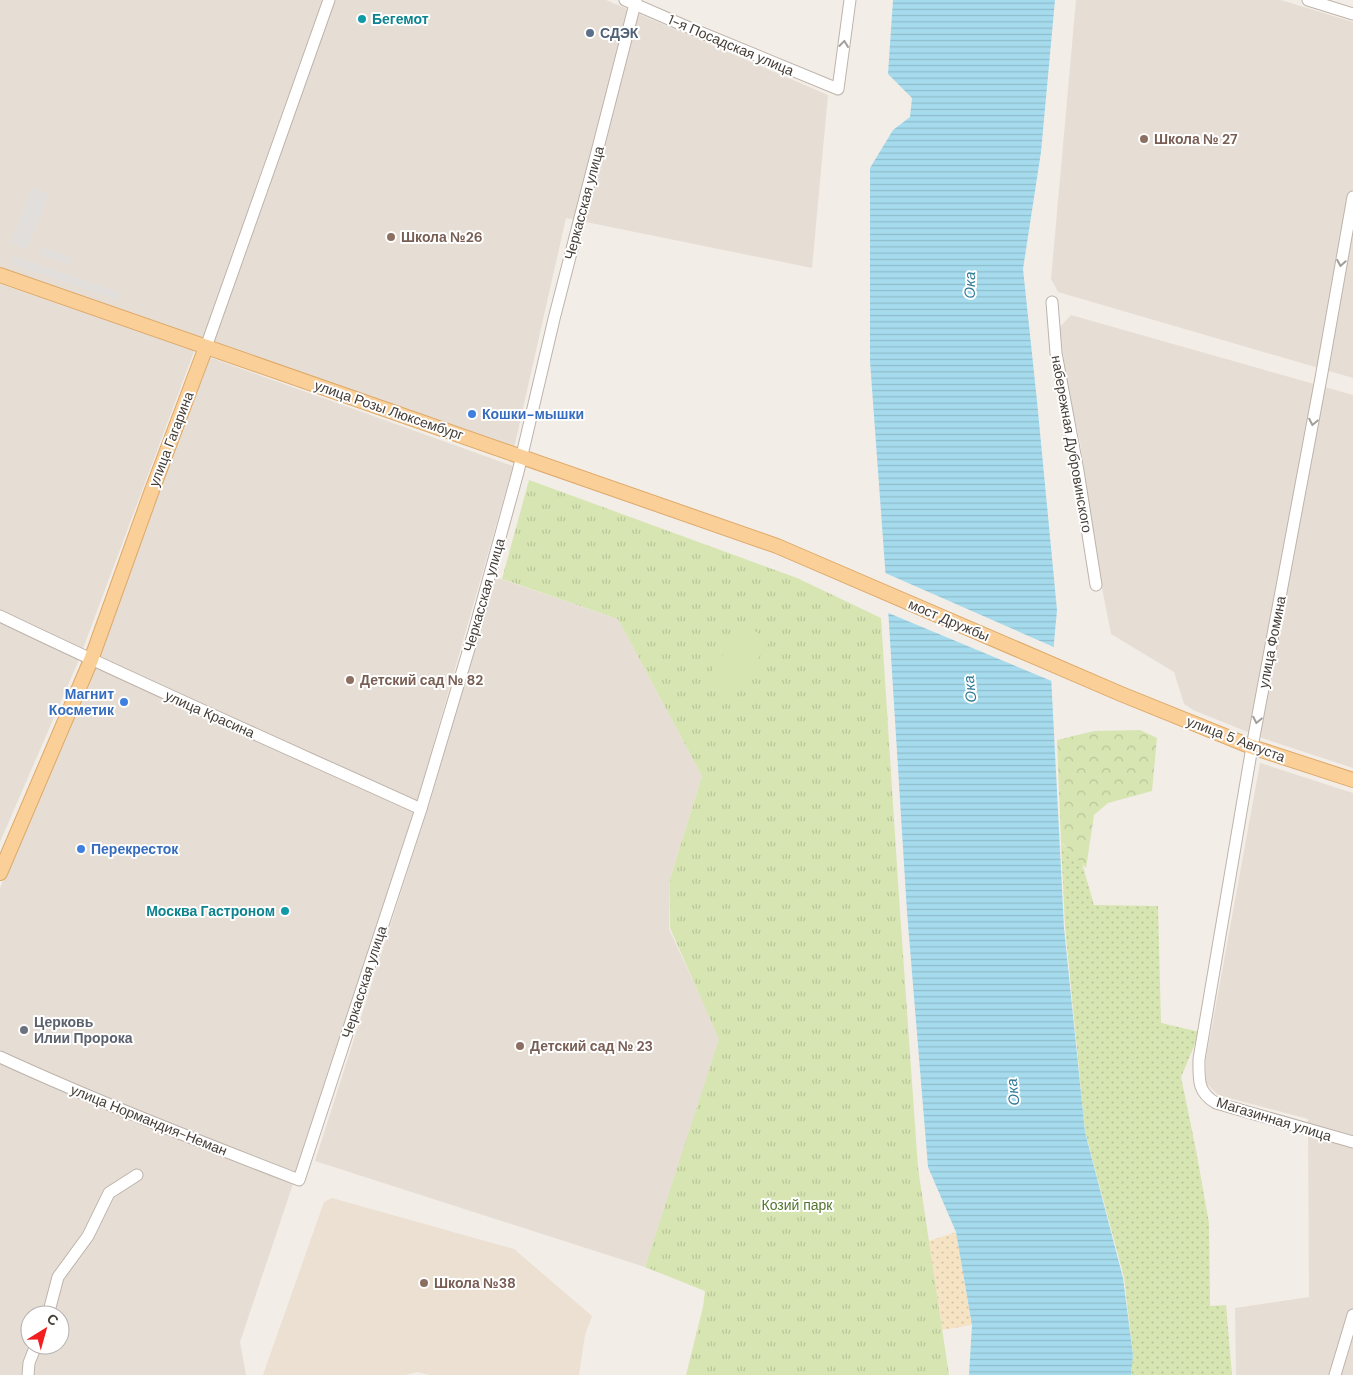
<svg xmlns="http://www.w3.org/2000/svg" width="1353" height="1375" font-family="'DM Sans',sans-serif">
<style>
.residential{fill:#e6ded5;fill-rule:evenodd}
.education{fill:#ebe0d1}
.grass{fill:url(#grass-dots)}
.forest{fill:url(#forest-crowns)}
.sand{fill:url(#sand-dots)}
.park{fill:url(#park-tufts)}
.pitch{fill:#d6e5b1}
.parking{fill:#e1dedb}
.water{fill:url(#water-rules)}
.pier{fill:#f3ede7}
.lines{fill:none;stroke-linecap:round;stroke-linejoin:round}
.minor-casing{stroke:#beb3aa;stroke-width:13}
.major-casing{stroke:#dea969;stroke-width:16}
.minor{stroke:#fff;stroke-width:11}
.major{stroke:#facf98;stroke-width:14}
.oneway{stroke:#a29e9a}
.culture-dot{fill:#0f9aa8;stroke:#fff;stroke-width:2}
.service-dot{fill:#5c6f8a;stroke:#fff;stroke-width:2}
.education-dot{fill:#8d6e63;stroke:#fff;stroke-width:2}
.shop-dot{fill:#3f7fe0;stroke:#fff;stroke-width:2}
.worship-dot{fill:#6b7280;stroke:#fff;stroke-width:2}
.labels{text-anchor:middle;stroke-width:4;stroke-linejoin:round;paint-order:stroke}
.culture-label{font-size:14px;font-weight:bold;fill:#0d838f;stroke:#fff;text-anchor:start}
.service-label{font-size:14px;font-weight:bold;fill:#4e5e75;stroke:#fff;text-anchor:start}
.street-label{font-size:14px;fill:#453d36;stroke:#fff}
.education-label{font-size:14px;font-weight:bold;fill:#785e54;stroke:#fff;text-anchor:start}
.shop-label{font-size:14px;font-weight:bold;fill:#366cbe;stroke:#fff;text-anchor:start}
.worship-label{font-size:14px;font-weight:bold;fill:#5b616d;stroke:#fff;text-anchor:start}
.park-label{font-size:14px;fill:#52752c;stroke:#fff}
.water-label{font-size:15px;font-style:italic;fill:#2f7a96;stroke:#fff}
</style>
<defs>
<pattern id="grass-dots" width="8" height="8" patternUnits="userSpaceOnUse" patternTransform="scale(1.25)"><rect width="8" height="8" fill="#d6e5b1"/><path d="M2 2h.1M6 6h.1" fill="none" stroke="#b9c599" stroke-width="1.8" stroke-linecap="round"/></pattern>
<pattern id="forest-crowns" width="20" height="18" patternUnits="userSpaceOnUse" patternTransform="scale(1.25)"><rect width="20" height="18" fill="#d6e5b1"/><path d="M2 6a3 3 0 1 1 6 0M12 15a3 3 0 1 1 6 0" fill="none" stroke="#b9c599"/></pattern>
<pattern id="sand-dots" width="8" height="8" patternUnits="userSpaceOnUse" patternTransform="scale(1.25)"><rect width="8" height="8" fill="#f5e3c4"/><path d="M2 2h.1M6 6h.1" fill="none" stroke="#d3c4a9" stroke-width="1.8" stroke-linecap="round"/></pattern>
<pattern id="park-tufts" width="24" height="20" patternUnits="userSpaceOnUse" patternTransform="scale(1.25)"><rect width="24" height="20" fill="#d6e5b1"/><path d="M3 7l-1-3M5 7V3M7 7l1-3M15 17l-1-3M17 17v-4M19 17l1-3" fill="none" stroke="#b9c599"/></pattern>
<pattern id="water-rules" width="6" height="5" patternUnits="userSpaceOnUse" patternTransform="scale(1.25)"><rect width="6" height="5" fill="#a5dbed"/><path d="M0 2.5h6" fill="none" stroke="#8fbdcc"/></pattern>
</defs>
<rect width="100%" height="100%" fill="#f3ede7"/>
<g class="residential">
<path d="M0 0H606L828 95 812 268 566 218 514 448 0 270Z"/>
<path d="M1076 0H1281L1353 22V378L1058 292 1051 279Z"/>
<path d="M0 284 195 349 78 662 0 842Z"/>
<path d="M1071 315 1353 395V768L1265 739 1193 710 1184 704 1174 672 1111 634 1101 583 1080 442 1070 399 1059 328Z"/>
<path d="M206 356 513 466 414 812 295 1172 42 1074 0 1054V888L94 666Z"/>
<path d="M495 577 618 619 702 776 670 879 669 929 720 1039 645 1267 315 1161 433 792Z"/>
<path d="M1260 763 1353 793V1375H1236L1235 1308 1309 1297 1308 1119 1218 1095 1206 1083V1057L1213 1021Z"/>
<path d="M0 1060 293 1184 240 1342 246 1375H0ZM30 1315H60V1345H30Z"/>
</g>
<path class="education" d="M332 1198 514 1249 592 1316 585 1335 579 1375H430L417 1372 405 1375H263L324 1202Z"/>
<path class="grass" d="M1061 843 1082 863 1094 905 1158 906 1161 1023 1200 1032 1181 1077 1196 1150 1209 1223 1210 1306 1226 1305 1232 1375H1131L1133 1354 1124 1277 1085 1131 1065 926Z"/>
<path class="forest" d="M1140 730 1157 738 1152 791 1108 803 1094 815 1086 868 1061 842 1057 740 1094 731Z"/>
<path class="sand" d="M956 1232 972 1325 942 1330 929 1241Z"/>
<path class="park" d="M529 480 797 578 881 618 900 912 918 1168 949 1375H686L703 1307 705 1291 645 1267 719 1039 670 928V879L702 776 618 619 502 579Z"/>
<path class="pitch" d="M744 624 770 641 735 693 709 675Z"/>
<g class="parking">
<path d="M32 187 49 194 27 250 11 243Z"/>
<path d="M41 247 72 257 69 264 39 255Z"/>
<path d="M14 256 121 293 118 300 11 264Z"/>
</g>
<path class="water" d="M893 0H1055L1041 152 1023 269 1037 401 1057 610 1051 675 1064 928 1085 1132 1123 1278 1133 1355 1131 1375H969L972 1325 956 1232 928 1167 907 912 888 608 870 361V168L893 130 910 117 912 98 888 74Z"/>
<path class="pier" d="M883 572 1056 648 1054 682 886 612Z"/>
<g class="lines">
<defs>
<g id="minor">
<path d="M625 0 685 26 838 89 850 0"/>
<path d="M1308 0 1353 14"/>
<path d="M1353 197 1321 378 1252 747 1199 1059C1199 1079 1197 1092 1216 1103L1353 1142"/>
<path d="M1052 302 1056 353 1078 471 1096 585"/>
<path d="M206 347 329 0"/>
<path d="M0 616C139 683 280 745 421 809"/>
<path d="M0 1057C98 1102 199 1141 299 1180L421 809 474 632 518 472 554 319 636 0"/>
<path d="M48 1315 58 1277 88 1236 109 1193 137 1175"/>
<path d="M28 1375 29 1363 36 1345"/>
<path d="M1335 1375 1353 1315"/>
</g>
<g id="major">
<path d="M0 275 777 546 1121 694 1252 747 1353 780"/>
<path d="M0 873 91 660 151 493 206 347"/>
</g>
</defs>
<use href="#minor" class="minor-casing"/>
<use href="#major" class="major-casing"/>
<use href="#minor" class="minor"/>
<use href="#major" class="major"/>
</g>
<defs><path id="oneway-chevron" d="M-2-3.5L2.5 0L-2 3.5" fill="none" stroke-width="1.6" stroke-linecap="round" stroke-linejoin="round" transform="scale(1.25)"/></defs>
<g class="oneway">
<use href="#oneway-chevron" transform="translate(844 44) rotate(-83)"/>
<use href="#oneway-chevron" transform="translate(1341 263) rotate(100)"/>
<use href="#oneway-chevron" transform="translate(1313 422) rotate(101)"/>
<use href="#oneway-chevron" transform="translate(1257 720) rotate(101)"/>
</g>
<g class="culture-dot">
<circle cx="362" cy="19" r="5"/>
<circle cx="285" cy="911" r="5"/>
</g>
<circle class="service-dot" cx="590" cy="33" r="5"/>
<g class="education-dot">
<circle cx="1144" cy="139" r="5"/>
<circle cx="391" cy="237" r="5"/>
<circle cx="350" cy="680" r="5"/>
<circle cx="520" cy="1046" r="5"/>
<circle cx="424" cy="1283" r="5"/>
</g>
<g class="shop-dot">
<circle cx="472" cy="414" r="5"/>
<circle cx="124" cy="702" r="5"/>
<circle cx="81" cy="849" r="5"/>
</g>
<circle class="worship-dot" cx="24" cy="1030" r="5"/>
<g class="labels">
<g class="culture-label">
<text x="372" y="24">Бегемот</text>
<text x="275" y="916" text-anchor="end">Москва Гастроном</text>
</g>
<g class="service-label">
<text x="600" y="38">СДЭК</text>
</g>
<g class="street-label">
<text transform="translate(731 45) rotate(23)" y="5">1-я Посадская улица</text>
<text transform="translate(584 203) rotate(-75)" y="5">Черкасская улица</text>
<text transform="translate(389 410) rotate(19)" y="5">улица Розы Люксембург</text>
<text transform="translate(171 439) rotate(-69)" y="5">улица Гагарина</text>
<text transform="translate(1072 444) rotate(80)" y="5">набережная Дубровинского</text>
<text transform="translate(484 595) rotate(-74)" y="5">Черкасская улица</text>
<text transform="translate(949 620) rotate(23)" y="5">мост Дружбы</text>
<text transform="translate(1272 642) rotate(-79)" y="5">улица Фомина</text>
<text transform="translate(210 714) rotate(24)" y="5">улица Красина</text>
<text transform="translate(1236 739) rotate(21)" y="5">улица 5 Августа</text>
<text transform="translate(364 982) rotate(-72)" y="5">Черкасская улица</text>
<text transform="translate(1274 1119) rotate(17)" y="5">Магазинная улица</text>
<text transform="translate(149 1120) rotate(22)" y="5">улица Нормандия-Неман</text>
</g>
<g class="education-label">
<text x="1154" y="144">Школа № 27</text>
<text x="401" y="242">Школа №26</text>
<text x="360" y="685">Детский сад № 82</text>
<text x="530" y="1051">Детский сад № 23</text>
<text x="434" y="1288">Школа №38</text>
</g>
<g class="shop-label">
<text x="482" y="419">Кошки-мышки</text>
<text x="114" y="699" text-anchor="end">Магнит<tspan x="114" dy="16">Косметик</tspan></text>
<text x="91" y="854">Перекресток</text>
</g>
<g class="worship-label">
<text x="34" y="1027">Церковь<tspan x="34" dy="16">Илии Пророка</tspan></text>
</g>
<g class="park-label">
<text x="797" y="1210">Козий парк</text>
</g>
<g class="water-label">
<text transform="translate(970 285) rotate(-89)" y="5">Ока</text>
<text transform="translate(970 689) rotate(-96)" y="5">Ока</text>
<text transform="translate(1013 1092) rotate(-96)" y="5">Ока</text>
</g>
</g>
<g transform="translate(45 1330) rotate(37)"><circle r="24" fill="#ffffff" stroke="#b5b1af"/>
<path d="M0-4L9 19L0 12L-9 19Z" fill="#f11f20"/>
<text y="-8" font-size="14" font-weight="bold" text-anchor="middle" fill="#453d36">С</text>
</g>
</svg>
